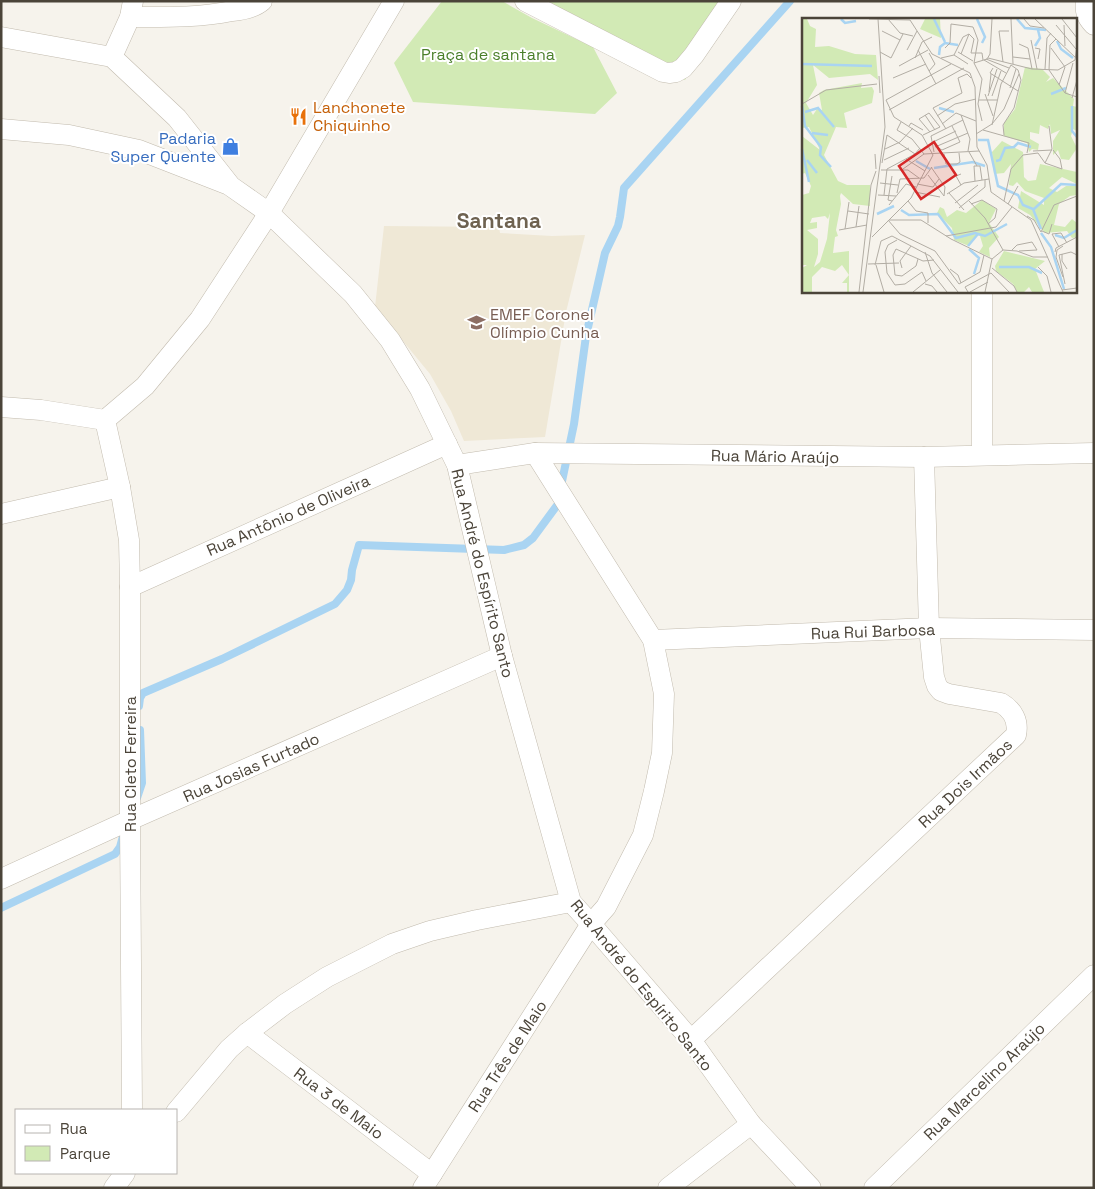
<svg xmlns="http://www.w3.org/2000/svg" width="1095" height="1189" font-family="'Space Grotesk',sans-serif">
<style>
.education{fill:#efe8d6}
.green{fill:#d2eab5}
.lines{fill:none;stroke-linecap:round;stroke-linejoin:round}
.stream{stroke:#a9d4f2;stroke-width:8}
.street-casing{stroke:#c2bbae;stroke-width:21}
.street{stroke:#fff;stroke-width:20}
.labels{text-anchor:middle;stroke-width:4;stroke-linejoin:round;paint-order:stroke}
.park-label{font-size:16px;fill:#4a7f2a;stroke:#fff}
.food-label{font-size:16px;fill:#c56008;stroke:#fff;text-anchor:start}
.shop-label{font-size:16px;fill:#366cbe;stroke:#fff;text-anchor:end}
.education-label{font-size:16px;fill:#785e54;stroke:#fff;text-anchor:start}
.street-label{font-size:16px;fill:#4b4439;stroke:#fff}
.district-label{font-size:21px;font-weight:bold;fill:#6e6250;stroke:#fff}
.inset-river{fill:none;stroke:#a9d4f2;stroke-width:2.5}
.inset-road{fill:none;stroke:#b2ada4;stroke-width:1}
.view{fill:#d62828;fill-opacity:0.15;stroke:#d62828;stroke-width:2.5}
.inset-edge{fill:none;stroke:#4b4439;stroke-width:2.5}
</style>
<rect width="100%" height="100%" fill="#f6f3ec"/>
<path class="education" d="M384 226 499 227 500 233 552 236 585 235 566 312 545 437 464 441 451 411 430 374 375 307Z"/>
<g class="green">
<path d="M442 1H502L532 18 593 47 617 93 595 114 413 102 394 63Z"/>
<path d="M539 1H727L685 80Z"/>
</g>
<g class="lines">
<g class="stream">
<path d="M561 486 574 424 586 336 605 253 618 226 620 217 624 188 790 1"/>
<path d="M139 706 140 698 143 693 222 659 335 604 347 590 351 580 352 570 359 545 504 550 524 545 533 538 558 504 559 498"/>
<path d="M137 798 142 783 140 730"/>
<path d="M1 908 115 854 120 847 123 836"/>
</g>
<defs>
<g id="street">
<path d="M525 1 663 72 669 73 676 72 683 68 694 55 731 1"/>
<path d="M1086 1C1085 12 1086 17 1094 25"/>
<path d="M130 17C165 17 198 18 232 11 242 10 254 8 262 1"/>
<path d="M1 37 112 57 177 118 229 184"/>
<path d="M112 57 130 17 133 1"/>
<path d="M1 129 69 135 139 150 229 185 269 213 353 294 390 340 420 389 457 465 502 656 571 902 591 924 691 1040 751 1124 811 1188"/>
<path d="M1 407 41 410 105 420"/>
<path d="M105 420 120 487 129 540 130 587V820L132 1110"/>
<path d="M105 420 145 386 200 319 269 213 394 1"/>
<path d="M982 455V291"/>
<path d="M457 465 535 453 924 457 1094 453"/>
<path d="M1 514 120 487"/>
<path d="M130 587 447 444"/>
<path d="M653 640 929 628 1094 630"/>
<path d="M1 879 130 820 502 656"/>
<path d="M247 1033 432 1174"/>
<path d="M691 1040 1016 735C1019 721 1013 710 1001 703L949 694 941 691 937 686 934 677 929 628 924 457"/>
<path d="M176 1112 229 1049 247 1033 285 1004 327 977 392 944 430 931 477 920 571 902"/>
<path d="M114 1188 125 1173"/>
<path d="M423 1188 591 924 606 907 643 835 654 791 662 753 664 694 653 640 535 453"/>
<path d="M668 1188 751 1124"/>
<path d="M874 1188 1094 975"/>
</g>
</defs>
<use href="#street" class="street-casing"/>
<use href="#street" class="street"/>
</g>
<defs>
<symbol id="restaurant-bare" viewBox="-9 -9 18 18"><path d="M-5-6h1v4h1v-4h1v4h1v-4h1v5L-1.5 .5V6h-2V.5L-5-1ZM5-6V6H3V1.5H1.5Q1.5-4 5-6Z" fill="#e8710a" stroke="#fff" stroke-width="2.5" paint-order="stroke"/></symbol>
<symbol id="shop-bare" viewBox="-9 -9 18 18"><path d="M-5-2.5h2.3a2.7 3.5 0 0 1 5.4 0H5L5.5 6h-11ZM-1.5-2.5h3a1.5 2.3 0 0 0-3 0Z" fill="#3f7fe0" stroke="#fff" stroke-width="2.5" paint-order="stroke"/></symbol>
<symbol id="school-bare" viewBox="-9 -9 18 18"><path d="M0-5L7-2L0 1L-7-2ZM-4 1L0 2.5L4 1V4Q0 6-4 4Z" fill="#8d6e63" stroke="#fff" stroke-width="2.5" paint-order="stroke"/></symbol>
</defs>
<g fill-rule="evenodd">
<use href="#restaurant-bare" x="286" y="104" width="25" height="25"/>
<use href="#shop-bare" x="218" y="134" width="25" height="25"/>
<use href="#school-bare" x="464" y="310" width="25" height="25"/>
</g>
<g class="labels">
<g class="park-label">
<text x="488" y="60">Praça de santana</text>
</g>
<g class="food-label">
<text x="313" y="113">Lanchonete<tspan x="313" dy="18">Chiquinho</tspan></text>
</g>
<g class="shop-label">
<text x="216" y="144">Padaria<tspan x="216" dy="18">Super Quente</tspan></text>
</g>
<g class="education-label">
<text x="490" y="320">EMEF Coronel<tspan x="490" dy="18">Olímpio Cunha</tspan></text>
</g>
<g class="street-label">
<text transform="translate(775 456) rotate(1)" y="6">Rua Mário Araújo</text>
<text transform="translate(288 515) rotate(-24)" y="6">Rua Antônio de Oliveira</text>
<text transform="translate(483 573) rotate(76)" y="6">Rua André do Espírito Santo</text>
<text transform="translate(873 631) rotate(-2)" y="6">Rua Rui Barbosa</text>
<text transform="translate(130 764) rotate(-90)" y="6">Rua Cleto Ferreira</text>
<text transform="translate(251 767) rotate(-24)" y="6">Rua Josias Furtado</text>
<text transform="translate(965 783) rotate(-43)" y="6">Rua Dois Irmãos</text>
<text transform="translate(642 985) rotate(51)" y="6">Rua André do Espírito Santo</text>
<text transform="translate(507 1056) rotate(-57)" y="6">Rua Três de Maio</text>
<text transform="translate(984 1081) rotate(-44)" y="6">Rua Marcelino Araújo</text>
<text transform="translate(339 1103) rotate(37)" y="6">Rua 3 de Maio</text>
</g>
<g class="district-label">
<text x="499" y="228">Santana</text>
</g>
</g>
<g transform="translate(802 18)">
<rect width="275" height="275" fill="#f6f3ec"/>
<path d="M0 1H5L8 8 14 11 13 29 27 28 53 36 74 37 76 62 68 56 27 60 11 47 15 67 4 85 11 97 15 91 20 92 17 75 22 72 60 65 59 70 70 69 72 73 70 85 42 95 45 110 34 109 22 137 36 163 45 167H68V188L51 186 39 175 38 178 39 186 34 212 36 218 33 219 31 235 47 233V274H45V265H40L47 257 40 247 33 253 20 249 10 259V274H0V250L5 247H0V177L7 175 9 168 3 155 0 156V118L18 132 7 109 0 110ZM28 195 25 221 18 244 12 249 16 236V221L5 212 15 210V204L8 205 10 200 23 198 26 201ZM123 1H138L139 20 118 11ZM223 49 240 51 248 59 244 64 251 60 272 81 271 88 275 89V113L271 111 269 118 275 130 267 142 259 141 256 132 251 137V123L258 112 249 116 248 106 246 111 238 107 237 116 228 114V121L237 126 236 132 230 131 227 134 225 125 202 118V105L213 91ZM200 123 221 134 222 159 226 163 234 162 238 146 275 154V166L260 159 247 170 255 174 264 168H275V177L268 178 257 186 252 207 263 209 270 201 275 205V219L270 220 265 213 243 215 228 197 216 190 219 173 242 187V180L223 173 215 164 211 168 207 167 209 146 202 155 192 156 190 134ZM180 182 194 191 187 205 197 219 187 230 188 239 177 234 181 228 178 218 175 217 167 228 152 222 150 210 135 195 138 189 142 191 145 199 155 192 164 195ZM202 233 243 243 233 251 242 274H230L227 269 222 274H215L211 266 194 253 193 248Z" fill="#d2eab5" fill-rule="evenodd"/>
<path class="inset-river" d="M39 1 43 5 54 3M132 1 143 24M175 1 183 19 180 25M215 1 223 10 244 12M255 23 259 31 271 40M233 28 238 20 236 12M137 37 138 29 143 25 156 27M0 46 70 48M249 76 264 70M0 88 3 108 19 129 18 137 29 149M270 88V113L275 119M137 90 152 94M3 94 16 90 32 109M10 115 26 117M176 122H186L196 168 216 177 221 187 231 191 239 211M0 131 7 164M5 142 15 155M114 143 128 151M194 143 198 142 203 130 212 129 216 125 229 129M132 150 171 144 183 148M232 191 259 166 275 167M99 192 107 197 136 196 154 220 173 215 183 218 205 206M75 196 92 188M239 215 249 229 262 271M253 217 262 220 275 212M166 228 176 216M167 231 177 240 172 256M197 249H227L240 255"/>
<path class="inset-road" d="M67 1 108 2 130 36 168 55 173 69 175 129 185 147 189 174 229 202 261 274M86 1 98 15 111 18M209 1 211 46M222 1 228 8 242 10M233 1 275 41M260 1 275 20M254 7 274 31M262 7 263 28M80 13 98 22M167 16 172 21 169 35H180L181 42M254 21 248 27 247 52 263 75 275 79M229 22 235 51M217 26 226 30 230 51M143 30 148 25 149 6 171 9 176 22 172 45 180 61 176 86 180 103M233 30 238 31 236 41M249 30 263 49 257 67M105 32 115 13M116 32 134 66M78 34 89 40 101 16M156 34 171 43M127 35 133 46 127 53M159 36 167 16M152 37 166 46M211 39 228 41M113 40 120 24 130 19M139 40 152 37 161 19 167 16M186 40 230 51 256 52 273 42 275 27M184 41 207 50M182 42 204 55M201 44 197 13H207M172 45 185 41 188 36 190 1M97 48 126 32M191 50 188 55 216 73M243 51 245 20 249 15M77 58 78 75M91 60 124 46M208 70 214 51M187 74 189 56M263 75 271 45M183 76 191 98M186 78 195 51M190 78 199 53M270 80 275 62M177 82H195M0 86 24 72 75 66M87 92 162 50M123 97 133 112M159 97 168 121 166 133M135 98 153 86 174 81M99 104 95 112 110 121 122 136M140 106 154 95 174 103M190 107 199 66 209 47M107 108 109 105 121 112M144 111 131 90 160 75 156 60 165 56 169 60M181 112 227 125 225 135M128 114 117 101 127 95 138 109M174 116 190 106 202 91 217 56M121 117 138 109M202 117 201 107 212 90 219 62 216 52 209 47M131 124 154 113M133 129 166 115M135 129 140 132 158 124 150 108M83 131 98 124 111 110M231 133 250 132M132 134 129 118 161 102M167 134 175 148M73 136 74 151M122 136 177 133M142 136 144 146H155L158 144 157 135M104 141 123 153M82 142 107 130M80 145 85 117 113 136M243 145 250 131 247 108M129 149 143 169 142 178M85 151 113 136 118 130M101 151 122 136M79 152H106L117 160M126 157 142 178M90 158 86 182 90 183M173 163 172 148H178L180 162M78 165 96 167M115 166 131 169 137 161M159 167 154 158 159 156M113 174 138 179M95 175 98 161 122 160 130 149M147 175 162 192M145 176 162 165 187 161M76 177 94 178M82 177 85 151M106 183 114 193 126 195V205M167 183 183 200 201 232M202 183 209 151 221 137 236 135 243 145 260 151 258 141 251 132M153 185 176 167M169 186 180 182 195 191 193 200 186 206M206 186 216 168M87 187 104 166 114 169M157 190 183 169V162M46 193 67 196M225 198 232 202 239 214 252 187 275 178M86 202 98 216 133 233 157 266 178 254 182 237M87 202H119L149 221 190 241M54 209 57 188M43 211 47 184M37 212 65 207M240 213 247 216 250 206M144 218 194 209 210 189M70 219 109 180 131 137 120 117 92 99 84 82 149 46M261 228 255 232 254 239 261 259M257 229 250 216 259 215 265 225M210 232 215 227 230 224 235 232 217 233M123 234 130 255 145 274M253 234 254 230 275 219M260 236V243L265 251M116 241 114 248 100 258 93 257 91 237 94 231 121 243 132 242M190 241 201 232 215 233 231 239H246M66 246 97 245M73 247 79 223 90 218 128 238 156 274M74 247 82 274M236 249 245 258 249 274M100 250 98 243 109 228M190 250 212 268 215 274M148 251 156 257 159 265M123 266 130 268 135 274M263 266 257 237 269 234 275 237M93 267 85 255 83 234 86 227 95 222M93 267 103 266 120 254 124 263M260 272 275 270M57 274 69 167 74 153M61 274 83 109 76 1M111 274 138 252M166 274 163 269 189 255 207 274M168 274 186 264M183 274 190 241"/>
<path class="view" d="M132 124 154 157 119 181 97 148Z"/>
<rect width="275" height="275" class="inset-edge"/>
</g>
<rect width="1095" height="1189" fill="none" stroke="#4b4439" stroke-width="5"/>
<rect x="15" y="1109" width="162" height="65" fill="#ffffff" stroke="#b7b4b0"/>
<rect x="25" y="1125" width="25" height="8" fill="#ffffff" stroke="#b7b4b0"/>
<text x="60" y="1134" font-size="15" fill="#4b4439">Rua</text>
<rect x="25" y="1146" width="25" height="15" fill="#d2eab5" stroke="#b7b4b0"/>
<text x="60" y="1159" font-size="15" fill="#4b4439">Parque</text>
</svg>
